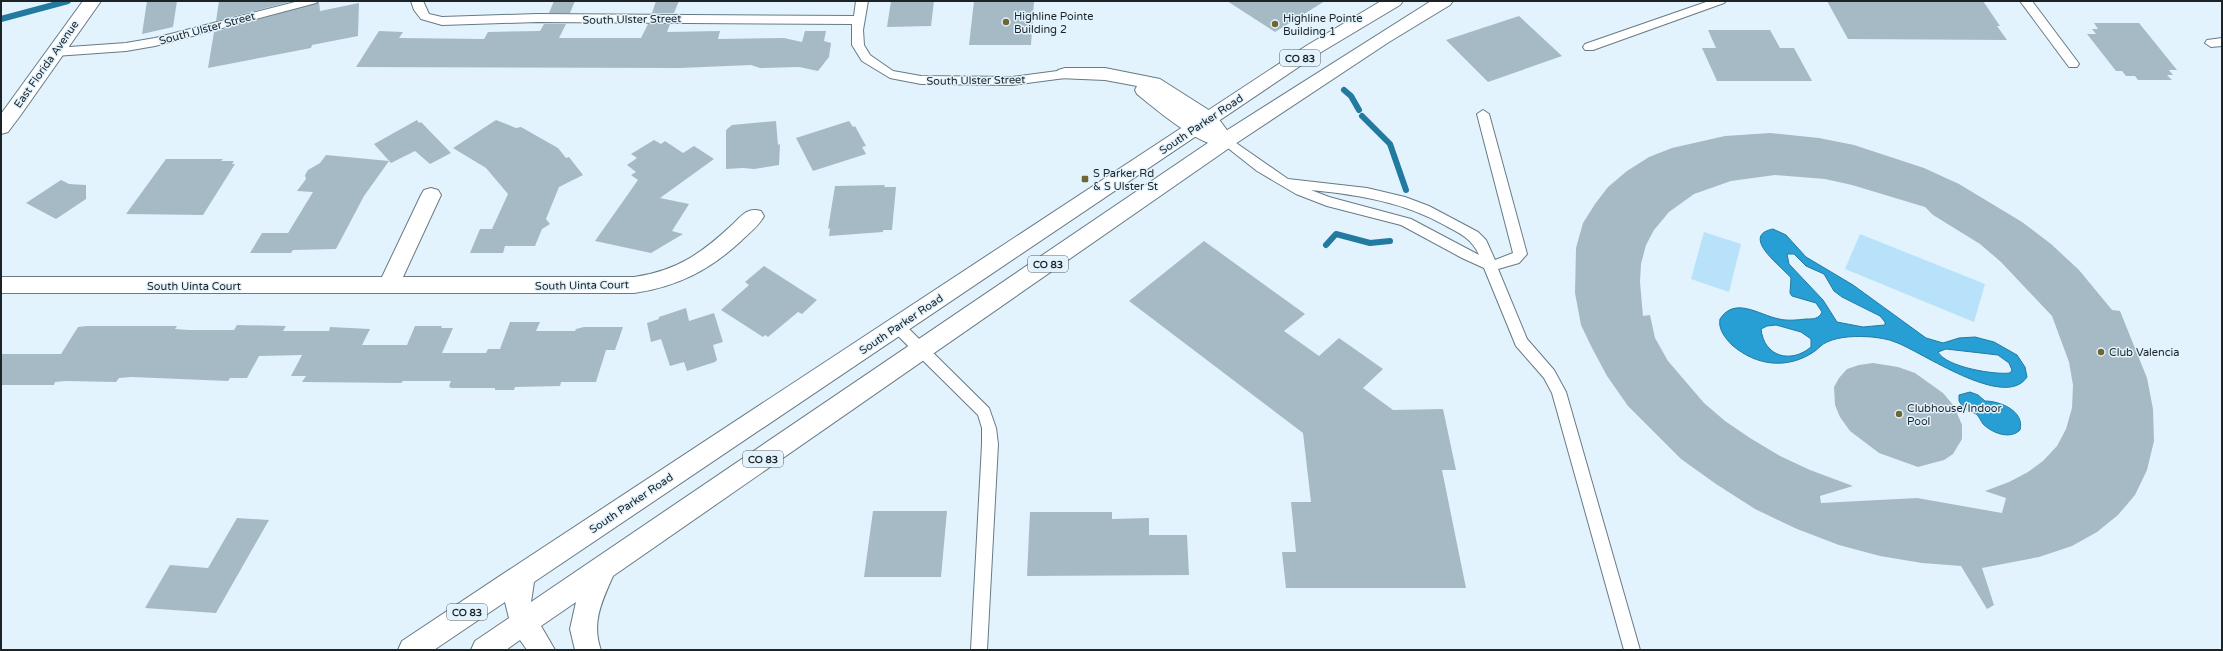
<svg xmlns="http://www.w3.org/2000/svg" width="2223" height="651" font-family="'Varela Round',sans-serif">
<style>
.green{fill:#b8e1fa}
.water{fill:#279fd5;stroke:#237aa1;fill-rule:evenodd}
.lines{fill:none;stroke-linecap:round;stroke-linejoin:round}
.stream{stroke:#237aa1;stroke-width:6}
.building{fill:#a6bac6;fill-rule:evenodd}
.service-casing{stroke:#677a85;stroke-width:2}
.minor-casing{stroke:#677a85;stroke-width:2}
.tertiary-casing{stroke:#677a85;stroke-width:2}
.primary-casing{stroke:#677a85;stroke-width:2}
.service{fill:#fff;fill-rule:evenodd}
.minor{fill:#fff;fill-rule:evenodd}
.tertiary{fill:#fff;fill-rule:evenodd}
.primary{fill:#fff;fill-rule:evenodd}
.poi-dot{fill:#706633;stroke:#e2f3fd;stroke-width:1.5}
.labels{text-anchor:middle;stroke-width:3;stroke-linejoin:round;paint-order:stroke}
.shield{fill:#e2f3fd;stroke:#576167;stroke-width:1}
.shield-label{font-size:10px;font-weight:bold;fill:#1b2327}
.poi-label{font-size:11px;fill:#1b2327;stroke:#e2f3fd;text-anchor:start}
.street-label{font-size:11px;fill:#1b2327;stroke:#e2f3fd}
</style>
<rect width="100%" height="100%" fill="#e2f3fd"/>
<g class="green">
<path d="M1704 232 1741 244 1729 292 1691 279Z"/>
<path d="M1860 234 1985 284 1974 322 1845 269Z"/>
</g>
<g class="water">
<path d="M1773 229 1786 235 1806 257 1853 285 1926 338 1943 343 1959 338 1975 337 1994 342 2017 355 2025 367 2027 377C2005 411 1921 351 1895 342 1888 339 1880 338 1872 337 1857 336 1840 336 1827 342 1822 344 1819 348 1815 351 1788 370 1756 366 1732 345 1725 338 1718 329 1720 319 1735 296 1759 315 1779 319 1788 321 1797 320 1806 319 1813 319 1819 319 1822 312L1816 303 1792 296 1790 293 1791 278C1785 269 1738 236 1773 229ZM1787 254H1794L1806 266 1824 274 1834 291 1842 297 1880 316 1885 322V325L1863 327 1837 322 1823 300 1789 264ZM1776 325 1801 332 1811 339V347C1791 364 1764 357 1761 329L1767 326ZM1946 349 1998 355 2009 363 2012 370 2010 373C1994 375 1946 367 1938 352Z"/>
<path d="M1970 392 1978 395 1985 401C2000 401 2025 411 2020 430 2010 440 1992 433 1983 424 1981 421 1978 415 1976 414 1969 410 1963 409 1959 401V395Z"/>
</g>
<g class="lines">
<g class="stream">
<path d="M1 19 68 1"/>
<path d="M1344 90 1351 96 1359 110"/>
<path d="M1362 116 1390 144 1406 190"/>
<path d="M1326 245 1336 234 1370 243 1390 241"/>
</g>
</g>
<g class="building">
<path d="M147 1H177L173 27 142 34Z"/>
<path d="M219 1H293L216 21Z"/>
<path d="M554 1H575L570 13H549Z"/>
<path d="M656 1H679L674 13H652Z"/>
<path d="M891 1H934L931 26 887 27Z"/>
<path d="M974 1H1034L1031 45H969Z"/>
<path d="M1227 1H1325L1275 32Z"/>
<path d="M1827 1H1983L2000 26H1997L2007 40 1848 39Z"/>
<path d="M319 2 320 11 359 3 358 36 312 45 311 48 208 68 214 32Z"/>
<path d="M1519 16 1562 56 1488 82 1446 40Z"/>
<path d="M2094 23H2139L2177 70H2169L2173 75H2167L2172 80H2138L2135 76H2126L2122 71H2116L2087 34H2096L2092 29H2098Z"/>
<path d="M544 24H566L559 38H641L648 24H670L667 32 720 31 718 39 784 38 802 42 805 31H826L824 41 831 43 829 57 818 71 799 67 760 68 751 65 680 68 356 67 379 31 403 32 399 38 484 39 488 32 540 31Z"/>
<path d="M1708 30H1770L1780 48H1794L1812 81H1717L1702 48H1716Z"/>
<path d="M417 120 419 123 421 122 451 153 430 164 415 151 391 163 374 144Z"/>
<path d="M496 120 516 128 521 127 558 148 566 158 569 157 583 175 559 187 546 219 550 224 542 229 535 246H505L503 253H470L480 229H492L508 194 486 168 453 148Z"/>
<path d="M776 121 778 145 780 144 779 165 754 169 743 168 726 169V130L732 125Z"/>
<path d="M849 121 853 127 855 126 866 146 862 147 866 154 813 171 796 138Z"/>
<path d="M1770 133 1819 138 1854 145 1924 168 1959 184 2022 222 2051 244 2079 270 2112 310 2120 311 2147 378 2153 409 2154 441 2147 470 2135 495 2118 515 2097 532 2072 546 2039 557 1982 568 1994 605 1987 609 1961 566 1922 563 1880 556 1839 545 1797 529 1755 509 1716 484 1681 459 1628 406 1607 376 1591 346 1581 325 1575 293 1576 248 1583 223 1595 204 1608 187 1627 171 1649 157 1672 148 1725 136ZM1775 175 1825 179 1852 185 1925 207 1933 215 1980 244 2001 262 2052 316 2069 362 2073 385 2072 408 2066 429 2057 446 2043 461 2028 472 2009 482 1985 491 2006 498 2002 513 1917 498 1821 503 1820 496 1853 486 1810 470 1780 456 1750 438 1725 421 1704 403 1668 361 1655 338 1650 315 1643 316 1640 282 1641 264 1646 245 1654 230 1669 212 1694 194 1731 181Z"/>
<path d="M654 140 661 144 665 141 683 153 694 146 714 159 660 198 689 204 672 231 683 234 651 253 595 241 638 180 631 175 636 172 627 165 637 158 631 154Z"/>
<path d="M326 155 389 161 364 196 336 249 293 250 291 253H250L262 233H288L313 192 297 191 306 179 305 175 308 170 320 163Z"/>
<path d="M166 159H223L221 161H234L232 164H235L203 215 126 214Z"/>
<path d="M61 180 69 184 86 185V199L56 219 26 203Z"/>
<path d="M885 185 884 187H896L892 230H883V232L829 236 830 228 828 229 835 186Z"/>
<path d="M1204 241 1305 314 1284 331 1319 356 1339 338 1383 369 1363 388 1393 410 1443 409 1456 470H1442L1466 588H1286L1282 552H1296L1291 502H1311L1303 433 1129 301Z"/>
<path d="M764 266 817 300 802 314 798 312 768 337 765 335 763 337 721 310 749 285 745 282Z"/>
<path d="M686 308 689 321 714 313 723 342 713 345 717 360 715 362 687 371 684 362 670 366 661 339 651 342 647 323 659 319V317Z"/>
<path d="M510 322H540L536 331H575L576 329 584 327H623L615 350H606L596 382H561L560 386 515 387 514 390H495V388H451L449 386 451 381H403L401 383 302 382 306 376H291L302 355 259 356 247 378H230L228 381 132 377 119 378 116 382 66 381 55 382 54 385H1V354H61L78 327 87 326H177L175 329 189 330H234L237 325 286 326 283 331H329L330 327 370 329 362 345H407L415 326H442L441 328H453L442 353H486L488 349H500Z"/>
<path d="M1873 363 1898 367 1915 373 1943 393 1954 406 1962 425V439L1953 454 1944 460 1918 467 1879 453 1850 431 1840 417 1835 405 1834 387 1839 378 1847 369 1859 365Z"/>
<path d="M873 511H947L941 577H864Z"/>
<path d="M1030 512H1112V519L1149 518V535H1187L1189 575 1027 576Z"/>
<path d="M237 518 269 520 216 613 145 608 170 565 208 568Z"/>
</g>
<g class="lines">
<defs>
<g id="service">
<path d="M299 1H318L316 3 155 46 126 51 55 56 49 52 55 48 126 43 155 38Z"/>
<path d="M411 1H423L429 14 442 17 537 14 854 16 856 1H868L863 30 864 45 870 55 893 71 921 76 1012 77 1065 70 1071 74 1065 78 1012 85 921 84 890 78 862 61 852 45V24L537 22 442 25 421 19 414 10Z"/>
<path d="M1709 1H1726L1724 3 1593 50H1585L1583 47 1585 44Z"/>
<path d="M2020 1H2032L2077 61 2079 64 2077 67H2069Z"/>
<path d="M2222 38V46L2211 47 2205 43 2207 40Z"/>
<path d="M1483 110 1489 114 1527 254 1519 263 1498 269 1527 339 1554 370 1566 392 1640 650H1624L1552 393 1544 378 1516 346 1484 268 1462 258 1401 225 1327 206 1296 194 1257 171 1219 141 1225 137 1229 138 1288 179 1367 188 1405 197 1429 206 1478 232 1486 240 1495 260 1513 253 1477 114ZM1311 190C1359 195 1404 202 1446 226 1460 233 1473 240 1479 255L1411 219 1329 197Z"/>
<path d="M897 320 902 322 989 408 996 428 998 444 987 650H971L982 444V428L978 415 892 330 890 326 892 322Z"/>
</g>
<g id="minor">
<path d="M1065 68H1105L1160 79 1215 114 1235 141 1232 146C1206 153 1158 111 1137 94L1135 90 1137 86 1105 80 1058 78 1056 74 1058 70Z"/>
<path d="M431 188 438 190 441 195 403 277H634C677 271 702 253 733 224 742 215 748 207 761 211L764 216C759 226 749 233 741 241 710 270 677 287 634 293H1V277H382L421 195 424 190Z"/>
</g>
<path id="tertiary" d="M83 1H101L20 116 8 132 1 134V114Z"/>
<path id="primary" d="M1381 1H1403L1400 5 1318 54 534 582 531 602 1221 134 1431 1H1453L1450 5 1389 42 1235 144 613 576C602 601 591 623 601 650H575L570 629 576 602 541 626 555 650H527L520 640 506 650H471L475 641 509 618 505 602 434 650H398L402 641 515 566 1306 46Z"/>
</defs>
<use href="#service" class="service-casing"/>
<use href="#minor" class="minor-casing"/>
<use href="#tertiary" class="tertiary-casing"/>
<use href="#primary" class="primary-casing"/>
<use href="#service" class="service"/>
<use href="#minor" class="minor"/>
<use href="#tertiary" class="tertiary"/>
<use href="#primary" class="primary"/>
</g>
<g class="poi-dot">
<circle cx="1006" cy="22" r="4"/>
<circle cx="1275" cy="24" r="4"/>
<rect x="1081" y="175" width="8" height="8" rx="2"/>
<circle cx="2101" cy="352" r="4"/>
<circle cx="1899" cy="414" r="4"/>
</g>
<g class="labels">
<g class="shield">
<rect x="1280" y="50" width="40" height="16" rx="3"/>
<rect x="1028" y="256" width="40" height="16" rx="3"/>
<rect x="743" y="451" width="40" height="16" rx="3"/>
<rect x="447" y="604" width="40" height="16" rx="3"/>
</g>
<g class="shield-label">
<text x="1300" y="62">CO 83</text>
<text x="1048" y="268">CO 83</text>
<text x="763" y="463">CO 83</text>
<text x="467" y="616">CO 83</text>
</g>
<g class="poi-label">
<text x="1014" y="20">Highline Pointe<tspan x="1014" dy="13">Building 2</tspan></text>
<text x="1283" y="22">Highline Pointe<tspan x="1283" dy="13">Building 1</tspan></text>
<text x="1093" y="177">S Parker Rd<tspan x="1093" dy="13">&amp; S Ulster St</tspan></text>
<text x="2109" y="356">Club Valencia</text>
<text x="1907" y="412">Clubhouse/Indoor<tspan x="1907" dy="13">Pool</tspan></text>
</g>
<g class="street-label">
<text transform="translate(632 19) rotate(-1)" y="4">South Ulster Street</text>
<text transform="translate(207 28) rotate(-15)" y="4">South Ulster Street</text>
<text transform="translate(46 64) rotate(-55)" y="4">East Florida Avenue</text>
<text transform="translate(976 80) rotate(-1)" y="4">South Ulster Street</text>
<text transform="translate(1201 124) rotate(-34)" y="4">South Parker Road</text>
<text transform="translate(582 285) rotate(-1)" y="4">South Uinta Court</text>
<text x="194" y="290">South Uinta Court</text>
<text transform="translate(901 324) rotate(-34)" y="4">South Parker Road</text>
<text transform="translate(631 503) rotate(-34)" y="4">South Parker Road</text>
</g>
</g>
<rect width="2223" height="651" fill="none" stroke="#1b2327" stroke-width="4"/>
</svg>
